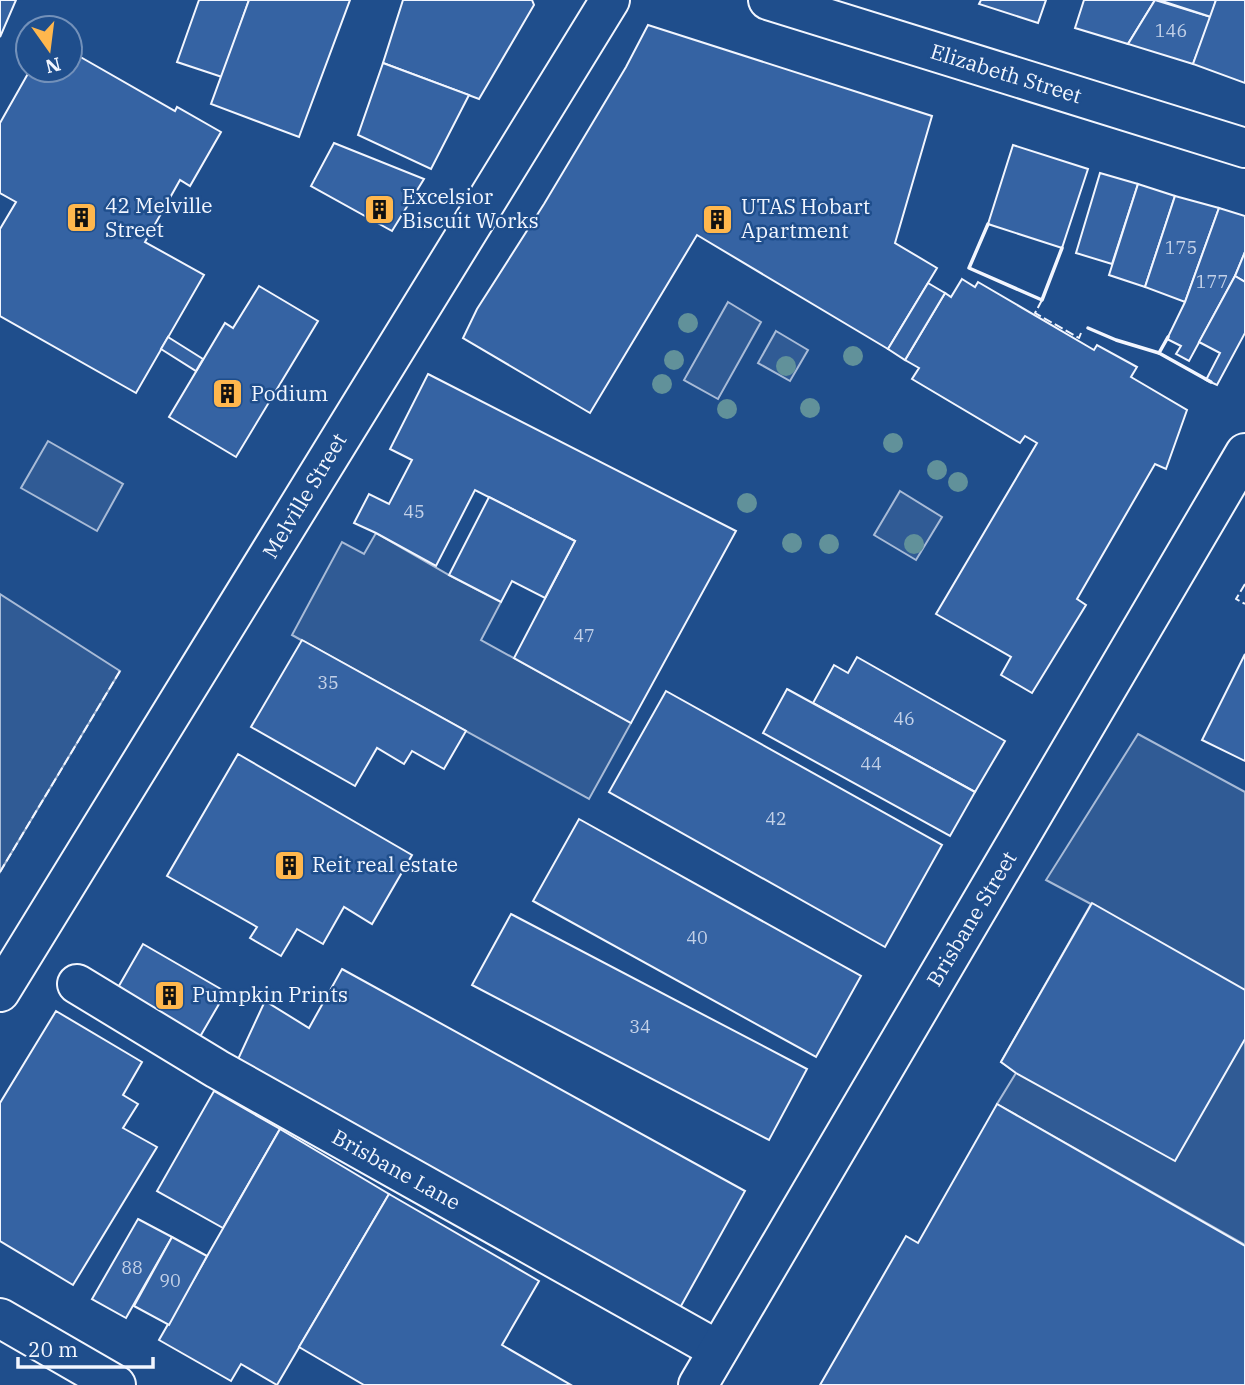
<svg xmlns="http://www.w3.org/2000/svg" width="1245" height="1385" font-family="'IBM Plex Serif',serif">
<style>
.built{fill:#305b95;stroke:#a8bbd7;stroke-width:2}
.building{fill:#3563a3;stroke:#f2f6ff;stroke-width:2}
.lines{fill:none;stroke-linecap:round;stroke-linejoin:round}
.minor-casing{stroke:#f2f6ff;stroke-width:42}
.major-casing{stroke:#f2f6ff;stroke-width:42}
.minor{stroke:#1f4e8c;stroke-width:38}
.major{stroke:#1f4e8c;stroke-width:38}
.fence{stroke:#f2f6ff;stroke-width:2;stroke-dasharray:9 3.5;stroke-linecap:butt}
.wall{stroke:#f2f6ff;stroke-width:3.5}
.tree{fill:#61919a}
.labels{text-anchor:middle;stroke-width:5;stroke-linejoin:round;paint-order:stroke}
.number-label{font-size:18px;fill:#c3d1e8}
.street-label{font-size:21px;fill:#f2f6ff;stroke:#1f4e8c}
.poi-label{font-size:21px;fill:#f2f6ff;stroke:#1f4e8c;text-anchor:start}
</style>
<rect width="100%" height="100%" fill="#1f4e8c"/>
<g class="built">
<path d="M728 302 761 322 718 399 684 380Z"/>
<path d="M776 331 808 350 790 381 758 363Z"/>
<path d="M48 441 123 484 97 531 21 488Z"/>
<path d="M900 491 942 517 916 560 874 535Z"/>
<path d="M376 533 449 575 501 602 481 640 631 723 589 799 292 635 342 542 364 554Z"/>
<path d="M0 594 120 671 0 872Z"/>
<path d="M1138 734 1245 792V1245L997 1104 1016 1073 1001 1062 1091 904 1046 880Z"/>
</g>
<g class="building">
<path d="M0 0H16L0 37Z"/>
<path d="M199 0H249L222 77 177 62Z"/>
<path d="M249 0H350L299 137 211 104Z"/>
<path d="M403 0H532L534 5 479 99 383 63Z"/>
<path d="M981 0H1046L1038 23 979 4Z"/>
<path d="M1084 0H1155L1128 44 1075 28Z"/>
<path d="M1155 0 1211 17 1193 64 1128 44Z"/>
<path d="M1159 0H1216L1211 17Z"/>
<path d="M1216 0H1245V83L1193 64Z"/>
<path d="M648 25 932 116 895 243 937 268 888 349 697 235 590 413 463 338 477 309 544 204 626 67Z"/>
<path d="M70 51 175 111 177 107 221 132 190 186 180 180 145 242 204 275 136 393 0 316V229L16 202 0 193V123L30 70H70Z"/>
<path d="M383 63 469 95 431 169 358 135Z"/>
<path d="M334 143 424 179 392 231 311 186Z"/>
<path d="M1013 145 1088 169 1062 248 988 224Z"/>
<path d="M1100 173 1138 184 1112 264 1076 253Z"/>
<path d="M1138 184 1175 196 1145 287 1109 275Z"/>
<path d="M1175 196 1219 208 1185 302 1145 287Z"/>
<path d="M1219 208 1245 216V252L1235 276 1189 361 1176 354 1181 346 1167 339 1185 302Z"/>
<path d="M1245 252V282L1235 276Z"/>
<path d="M1235 276 1245 282V333L1217 385 1206 380 1220 353 1199 342Z"/>
<path d="M962 279 975 287 978 282 1094 350 1097 345 1137 367 1131 377 1187 410 1166 469 1155 464 1077 599 1086 605 1032 693 1001 675 1011 657 936 614 1037 443 1025 436 1020 443 912 379 919 368 905 360 945 293 951 297Z"/>
<path d="M928 283 945 293 905 360 888 349Z"/>
<path d="M259 286 318 321 236 457 169 417 225 323 233 328Z"/>
<path d="M168 337 203 359 196 371 161 349Z"/>
<path d="M428 374 736 531 631 723 514 658 575 541 475 490 436 566 376 533 354 523 369 494 389 504 412 460 390 449Z"/>
<path d="M489 497 575 541 545 598 512 581 501 602 449 575Z"/>
<path d="M302 640 466 731 444 769 412 751 404 764 377 748 355 786 251 727Z"/>
<path d="M1245 654V761L1202 740Z"/>
<path d="M857 657 1005 741 975 792 813 703 834 665 848 673Z"/>
<path d="M787 689 975 792 950 836 763 733Z"/>
<path d="M666 691 942 845 885 947 609 792Z"/>
<path d="M238 754 412 855 372 924 344 907 323 944 297 929 281 956 250 938 257 927 167 876Z"/>
<path d="M579 819 861 976 816 1057 533 901Z"/>
<path d="M1092 903 1245 990V1039L1175 1161 1016 1073 1001 1062Z"/>
<path d="M511 914 807 1069 769 1140 472 985Z"/>
<path d="M143 944 226 992 194 1047 112 998Z"/>
<path d="M342 969 745 1191 676 1315 233 1070 265 1001 309 1028Z"/>
<path d="M56 1011 142 1062 123 1095 138 1104 123 1128 157 1147 73 1285 0 1241V1103Z"/>
<path d="M214 1091 280 1129 223 1228 157 1191Z"/>
<path d="M997 1104 1245 1246V1385H820L906 1236 918 1243Z"/>
<path d="M280 1129 389 1194 277 1385 241 1364 231 1381 159 1340Z"/>
<path d="M389 1194 539 1281 502 1345 571 1385H364L299 1347Z"/>
<path d="M138 1219 172 1237 126 1318 92 1299Z"/>
<path d="M172 1237 207 1256 169 1325 134 1306Z"/>
</g>
<g class="lines">
<defs>
<g id="minor">
<path d="M768 0 1245 148"/>
<path d="M77 984 217 1069 718 1350"/>
<path d="M0 992 610 0"/>
<path d="M698 1385 1245 453"/>
</g>
<path id="major" d="M0 1318 116 1385"/>
</defs>
<use href="#minor" class="minor-casing"/>
<use href="#major" class="major-casing"/>
<use href="#minor" class="minor"/>
<use href="#major" class="major"/>
<g class="fence">
<path d="M1042 300 1035 313 1079 338 1081 333"/>
<path d="M1245 584 1236 599 1245 604"/>
<path d="M0 872 120 671"/>
</g>
<g class="wall">
<path d="M988 224 969 268 1042 300 1062 248"/>
<path d="M1088 328 1116 340 1159 353"/>
<path d="M1168 337 1159 353 1211 382"/>
</g>
</g>
<g class="tree">
<circle cx="688" cy="323" r="10"/>
<circle cx="853" cy="356" r="10"/>
<circle cx="674" cy="360" r="10"/>
<circle cx="786" cy="366" r="10"/>
<circle cx="662" cy="384" r="10"/>
<circle cx="810" cy="408" r="10"/>
<circle cx="727" cy="409" r="10"/>
<circle cx="893" cy="443" r="10"/>
<circle cx="937" cy="470" r="10"/>
<circle cx="958" cy="482" r="10"/>
<circle cx="747" cy="503" r="10"/>
<circle cx="792" cy="543" r="10"/>
<circle cx="829" cy="544" r="10"/>
<circle cx="914" cy="544" r="10"/>
</g>
<defs>
<symbol id="building-square" viewBox="-11 -11 22 22"><rect x="-9" y="-9" width="18" height="18" rx="4" fill="#ffb74d" stroke="#1f4e8c"/><path d="M-4-6H4V6H1V3H-1V6H-4ZM-2.5-4.3h1.7v1.8h-1.7ZM.8-4.3h1.7v1.8H.8ZM-2.5-1h1.7V.8h-1.7ZM.8-1h1.7V.8H.8Z" fill="#111"/></symbol>
</defs>
<g fill-rule="evenodd">
<use href="#building-square" x="362" y="192" width="35" height="35"/>
<use href="#building-square" x="64" y="200" width="35" height="35"/>
<use href="#building-square" x="700" y="202" width="35" height="35"/>
<use href="#building-square" x="210" y="376" width="35" height="35"/>
<use href="#building-square" x="272" y="848" width="35" height="35"/>
<use href="#building-square" x="152" y="978" width="35" height="35"/>
</g>
<g class="labels">
<g class="number-label">
<text x="1171" y="37">146</text>
<text x="1181" y="254">175</text>
<text x="1212" y="288">177</text>
<text x="414" y="518">45</text>
<text x="584" y="642">47</text>
<text x="328" y="689">35</text>
<text x="904" y="725">46</text>
<text x="871" y="770">44</text>
<text x="776" y="825">42</text>
<text x="697" y="944">40</text>
<text x="640" y="1033">34</text>
<text x="132" y="1274">88</text>
<text x="170" y="1287">90</text>
</g>
<g class="street-label">
<text transform="translate(1006 74) rotate(17)" y="7">Elizabeth Street</text>
<text transform="translate(305 496) rotate(-59)" y="7">Melville Street</text>
<text transform="translate(972 919) rotate(-59)" y="7">Brisbane Street</text>
<text transform="translate(396 1170) rotate(29)" y="7">Brisbane Lane</text>
</g>
<g class="poi-label">
<text x="402" y="204">Excelsior<tspan x="402" dy="24">Biscuit Works</tspan></text>
<text x="105" y="213">42 Melville<tspan x="105" dy="24">Street</tspan></text>
<text x="741" y="214">UTAS Hobart<tspan x="741" dy="24">Apartment</tspan></text>
<text x="251" y="401">Podium</text>
<text x="312" y="872">Reit real estate</text>
<text x="192" y="1002">Pumpkin Prints</text>
</g>
</g>
<g transform="translate(49 49) rotate(166)"><circle r="33" fill="#1f4e8c" stroke="#7391ba" stroke-width="2"/>
<path d="M0-5L12 26L0 18L-12 26Z" fill="#ffb74d"/>
<text y="-10" font-size="19" font-weight="bold" text-anchor="middle" fill="#f2f6ff">N</text>
</g>
<path d="M18 1357v10h135v-10" fill="none" stroke="#f2f6ff" stroke-width="3.5"/>
<text x="28" y="1357" font-size="21" fill="#f2f6ff" stroke="#1f4e8c" stroke-width="5" paint-order="stroke">20 m</text>
</svg>
